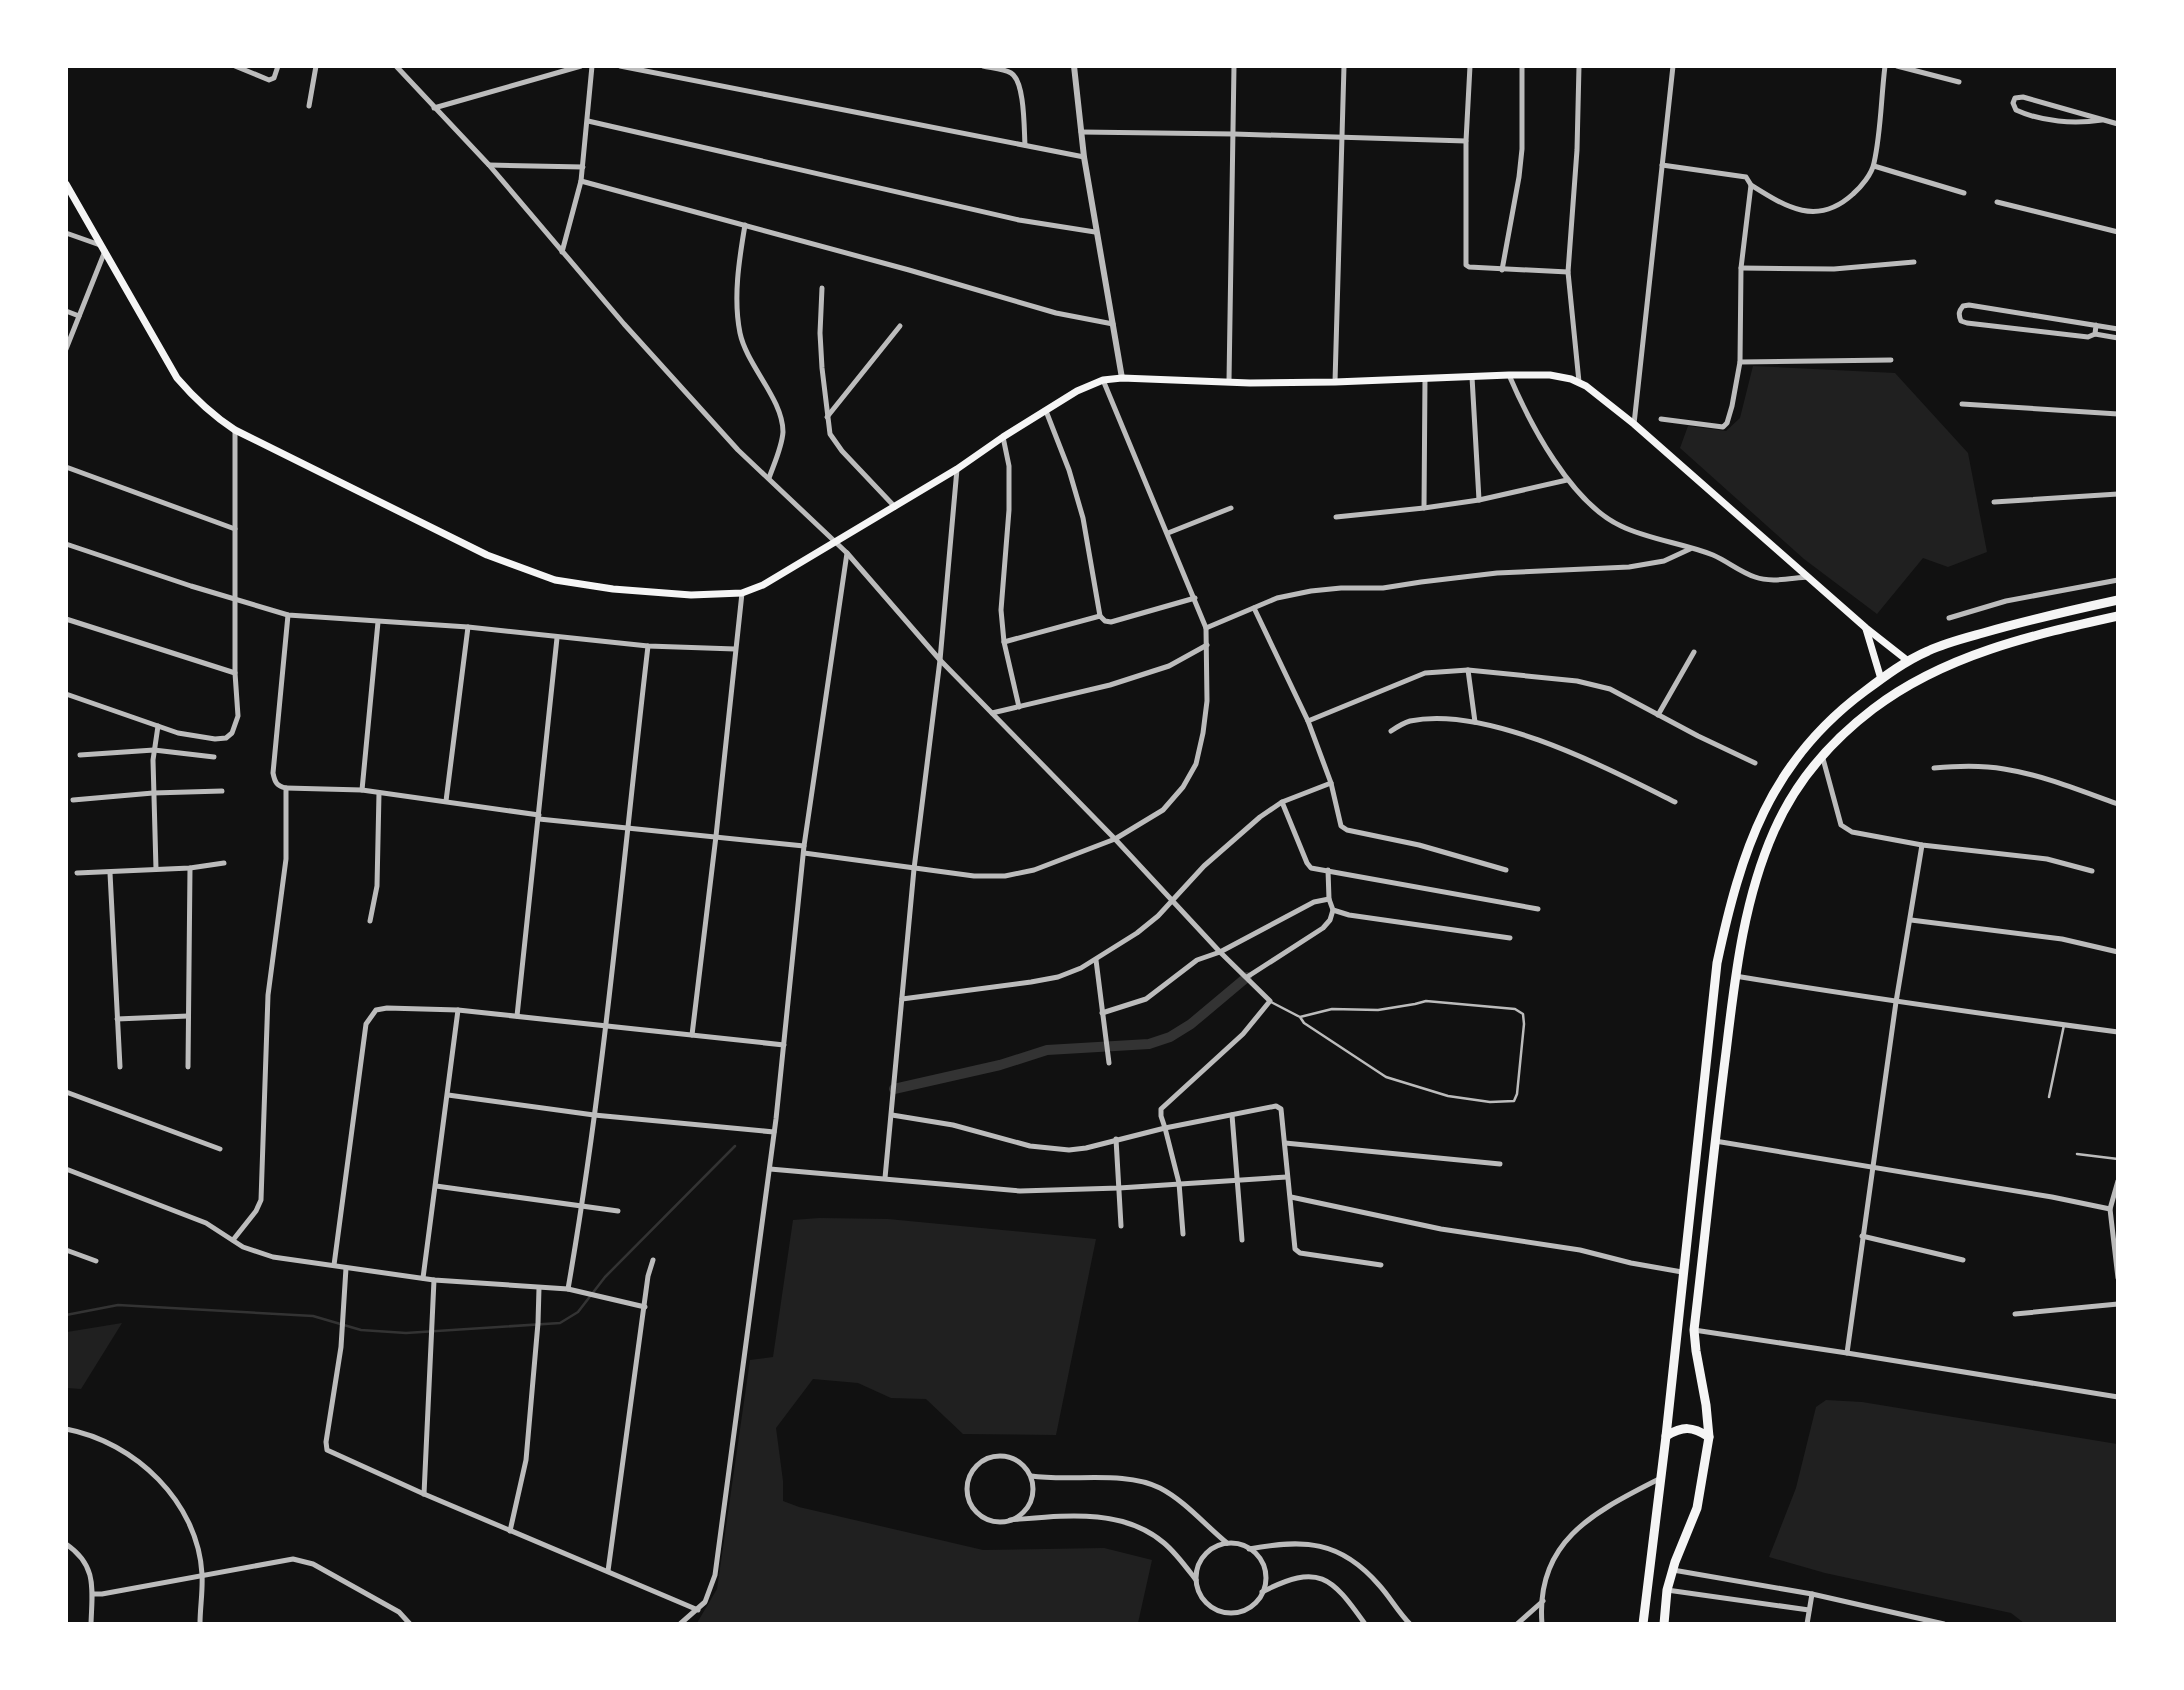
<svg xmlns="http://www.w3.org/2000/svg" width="2184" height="1690" font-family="'Playfair Display',serif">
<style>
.green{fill:#202020}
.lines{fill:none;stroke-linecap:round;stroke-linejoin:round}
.stream{stroke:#333;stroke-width:2.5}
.canal{stroke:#333;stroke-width:10}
.service{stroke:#bcbcbc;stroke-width:2.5}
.minor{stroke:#bcbcbc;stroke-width:5}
.tertiary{stroke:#bcbcbc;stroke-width:6}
.secondary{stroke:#f5f5f5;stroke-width:7}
.trunk{stroke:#f5f5f5;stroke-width:9}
</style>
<rect width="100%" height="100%" fill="#111"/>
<g class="green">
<path d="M1753 366 1895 373 1968 453 1987 552 1948 567 1923 558 1877 614 1804 559 1680 448 1688 426 1726 431 1740 418Z"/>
<path d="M819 1218 888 1219 1096 1239 1056 1435 963 1434 926 1399 891 1398 858 1383 813 1379 776 1428 783 1481V1501L799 1507 983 1550 1104 1548 1152 1560 1138 1623H697L717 1589 750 1360 773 1357 793 1220Z"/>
<path d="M122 1323 81 1389 67 1388V1332Z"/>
<path d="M1826 1400 1862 1402 2117 1444V1623H2024L2011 1613 1825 1573 1769 1557 1796 1488 1816 1407Z"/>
</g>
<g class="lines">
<path class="stream" d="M66 1315 118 1305 313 1316 361 1330 406 1333 560 1323 578 1312 605 1277 735 1146"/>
<path class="canal" d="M894 1089 1000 1065 1047 1050 1149 1044 1170 1037 1191 1024 1247 977"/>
<g class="service">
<path d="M1271 1002 1300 1017 1304 1023 1386 1077 1448 1096 1490 1102 1514 1101 1517 1094 1524 1024 1523 1014 1515 1009 1426 1001 1415 1004 1378 1010 1332 1009 1300 1017"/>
<path d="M2049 1097 2064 1025"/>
<path d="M2077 1154 2118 1159"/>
</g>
<g class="minor">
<path d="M235 66 269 80 274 78 278 66"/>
<path d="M396 66 489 165 624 324 738 450 847 553 804 846 776 1119 715 1575 705 1602 680 1624"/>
<path d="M620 66 1084 157"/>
<path d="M983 66C992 68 1004 69 1011 73 1025 81 1024 130 1025 145"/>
<path d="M1470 66 1466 141V265L1469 267 1568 272"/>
<path d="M1579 66 1577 150 1568 272 1579 382"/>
<path d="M1897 66 1959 82"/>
<path d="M309 106 316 66"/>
<path d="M434 108 581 66"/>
<path d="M2102 120C2074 124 2042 122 2016 110L2013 103 2015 98 2023 97 2118 124"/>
<path d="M588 121 1019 220 1095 232"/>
<path d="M1081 132 1234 134 1466 141"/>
<path d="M489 165 583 167"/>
<path d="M1874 166 1964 193"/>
<path d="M581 181 909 270 1056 313 1113 324"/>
<path d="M1751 185C1786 207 1817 227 1853 194 1861 187 1872 174 1874 163 1881 132 1881 98 1885 66"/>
<path d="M1997 202 2118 232"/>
<path d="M745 225C739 260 733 298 740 333 747 366 783 399 783 432 782 447 774 464 769 478"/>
<path d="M66 233 100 245"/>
<path d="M562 252 581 181 592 66"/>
<path d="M1741 268 1834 269 1914 262"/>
<path d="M1502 270 1519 177 1522 149V66"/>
<path d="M822 288 820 333 822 368 830 434 842 451 895 507"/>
<path d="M66 311 79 316"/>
<path d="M2096 325 2095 334 2088 337 1967 323 1961 321C1958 314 1959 311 1963 306L1969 305 2118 329"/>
<path d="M2095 334 2118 338"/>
<path d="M66 349 105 251"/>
<path d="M1740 362 1891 360"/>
<path d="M1509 375C1530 424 1571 503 1621 526 1650 540 1683 543 1713 555 1727 561 1740 572 1755 577 1771 583 1791 578 1808 577"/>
<path d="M1472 377 1479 500"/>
<path d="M1229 381 1234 66"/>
<path d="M1335 382 1344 66"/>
<path d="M1962 404 2118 414"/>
<path d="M1046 411 1069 470 1083 518 1100 616"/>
<path d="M827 417 900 326"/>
<path d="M1661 419 1723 427 1727 423 1732 406 1740 362 1741 268 1751 185 1746 177 1662 165"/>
<path d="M1634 424 1673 66"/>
<path d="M1003 437 1009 466V510L1001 610 1004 642 1019 707"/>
<path d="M66 467 235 529"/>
<path d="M1994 502 2118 494"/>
<path d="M1424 508 1425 378"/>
<path d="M1336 517 1424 508 1479 500 1567 480"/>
<path d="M1168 533 1231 508"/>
<path d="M66 544 191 586 288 615 468 627 648 646 735 649"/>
<path d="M847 553 940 660 1115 839 1220 952 1270 1001 1243 1034 1161 1109V1116L1165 1128 1179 1183 1183 1234"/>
<path d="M1254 608 1308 721 1331 783 1341 826 1347 830 1419 845 1506 870"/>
<path d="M1949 618 2006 601 2118 580"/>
<path d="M66 619 235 673"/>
<path d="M1206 628 1277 598 1311 591 1341 588H1383L1421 582 1497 573 1629 567 1664 561 1690 549"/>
<path d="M1004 642 1100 616 1105 621 1111 622 1195 598"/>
<path d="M1468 670 1475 722"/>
<path d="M66 694 178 733 215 739 226 738 232 733 238 716 235 673V430"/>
<path d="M992 713 1110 685 1169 666 1207 645"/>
<path d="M1658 715 1694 652"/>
<path d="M1308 721 1425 673 1468 670 1577 681 1610 689 1698 736 1755 763"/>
<path d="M1391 731C1397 727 1403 723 1410 721 1487 705 1607 768 1675 802"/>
<path d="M80 755 154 750 214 757"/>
<path d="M1822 755 1841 825 1852 832 1922 845 2047 859 2092 871"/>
<path d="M1934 768C1957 766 1981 765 2004 769 2043 775 2081 791 2118 804"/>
<path d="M286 788 362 790 539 815"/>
<path d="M362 790 378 622"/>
<path d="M73 800 153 793 222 791"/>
<path d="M446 801 468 627"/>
<path d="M1282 802 1307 863 1311 868 1538 909"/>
<path d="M539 819 804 846"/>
<path d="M804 853 974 876H1005L1034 870 1115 839 1163 810 1183 787 1196 764 1203 733 1207 701 1206 628 1103 380"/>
<path d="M156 869 153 760 158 726"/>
<path d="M1328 870 1329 899 1333 910 1349 915 1510 938"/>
<path d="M77 873 190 868 224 863"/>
<path d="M110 873 120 1067"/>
<path d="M1911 920 2062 939 2118 952"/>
<path d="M370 921 377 886 379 793"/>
<path d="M1096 960 1109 1063"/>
<path d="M1735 976C1863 997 1990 1015 2118 1032"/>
<path d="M1247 977 1323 928 1330 920 1333 910"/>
<path d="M902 999 1031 982 1058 977 1081 968 1137 933 1158 916 1204 866 1260 817 1282 802 1331 783"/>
<path d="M1102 1013 1146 999 1197 960 1220 952 1314 902 1329 899"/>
<path d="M517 1016 557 638"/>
<path d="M117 1019 188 1016"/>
<path d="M692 1035 716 836 742 593"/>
<path d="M188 1067 190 868"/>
<path d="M66 1092 220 1149"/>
<path d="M448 1095 594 1115 774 1132"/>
<path d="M892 1115 953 1125 1030 1146 1069 1150 1086 1148 1165 1128 1276 1106 1281 1109 1295 1249 1300 1253 1381 1265"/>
<path d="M1232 1115 1242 1240"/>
<path d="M1116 1139 1121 1226"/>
<path d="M1715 1141 2052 1197 2110 1209"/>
<path d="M1285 1143 1500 1164"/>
<path d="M66 1169 206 1223 243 1247 273 1257 434 1280 568 1289 645 1307"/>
<path d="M770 1169 1020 1191 1119 1188 1287 1177"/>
<path d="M885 1178 914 869 940 660 957 469"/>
<path d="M2118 1181 2110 1209 2118 1278"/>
<path d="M436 1186 618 1211"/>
<path d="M1291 1197 1441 1229 1580 1250 1631 1263 1682 1272"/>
<path d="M1862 1236 1963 1260"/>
<path d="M233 1240 256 1211 261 1200 268 995 286 859V788C277 786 275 783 273 773L288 615"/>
<path d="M66 1250 96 1261"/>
<path d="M334 1265 366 1024 376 1010 387 1008 458 1010 784 1045"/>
<path d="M346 1268 341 1347 326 1442 327 1450 424 1494 698 1610"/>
<path d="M423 1278 458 1010"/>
<path d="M568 1289C605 1076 623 860 648 646"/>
<path d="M2015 1314 2118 1304"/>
<path d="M1694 1330 1847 1353 2118 1397"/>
<path d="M1847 1353 1896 1002 1922 845"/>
<path d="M66 1429C135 1442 198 1502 202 1574 203 1591 200 1607 200 1624"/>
<circle cx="1000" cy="1489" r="33"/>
<path d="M1031 1476C1071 1482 1124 1470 1160 1488 1185 1501 1205 1525 1227 1543"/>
<path d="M424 1494 434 1280"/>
<path d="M1010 1520C1061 1516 1122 1507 1164 1543 1176 1553 1186 1567 1196 1580"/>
<path d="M510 1531 526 1460 538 1323 539 1288"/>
<circle cx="1231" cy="1578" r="35"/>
<path d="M66 1544C98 1566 92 1590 91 1624"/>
<path d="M1249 1549C1304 1539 1340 1540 1379 1585 1390 1597 1398 1612 1410 1624"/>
<path d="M1673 1570 1812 1594 1944 1624"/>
<path d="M608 1571 648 1276 653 1260"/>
<path d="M1667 1590 1809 1610"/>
<path d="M1262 1592C1319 1563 1331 1576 1365 1624"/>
<path d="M93 1594H102L293 1559 313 1564 399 1612 410 1624"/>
<path d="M1517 1624 1543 1601"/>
<path d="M1542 1624C1535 1539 1597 1511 1661 1478"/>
<path d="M1807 1624 1812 1594"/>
</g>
<path class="tertiary" d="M1074 66 1084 157 1122 378"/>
<g class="secondary">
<path d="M66 184 177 378C195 399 212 415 235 430L487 555 555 580 613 589 691 595 742 593 763 585 957 469 1003 437 1077 391 1103 380 1122 378 1250 383 1335 382 1509 375H1550L1571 379 1586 386 1634 424 1866 628 1908 661"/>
<path d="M1866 629 1881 679"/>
</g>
<g class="trunk">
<path d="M1666 1436C1683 1426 1692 1426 1709 1437"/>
<path d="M1643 1624 1666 1436 1717 963C1741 851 1769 762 1865 691 1885 676 1905 661 1928 651 1945 643 1965 638 1983 633 2028 620 2072 610 2118 600"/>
<path d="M1664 1624 1667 1590 1675 1562 1697 1508 1709 1437 1706 1405 1696 1351 1694 1330C1705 1238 1714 1145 1726 1052 1735 978 1743 901 1774 831 1795 783 1831 741 1873 709 1944 655 2032 635 2118 616"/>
</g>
</g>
<rect width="2184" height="1690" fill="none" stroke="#ffffff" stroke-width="136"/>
</svg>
